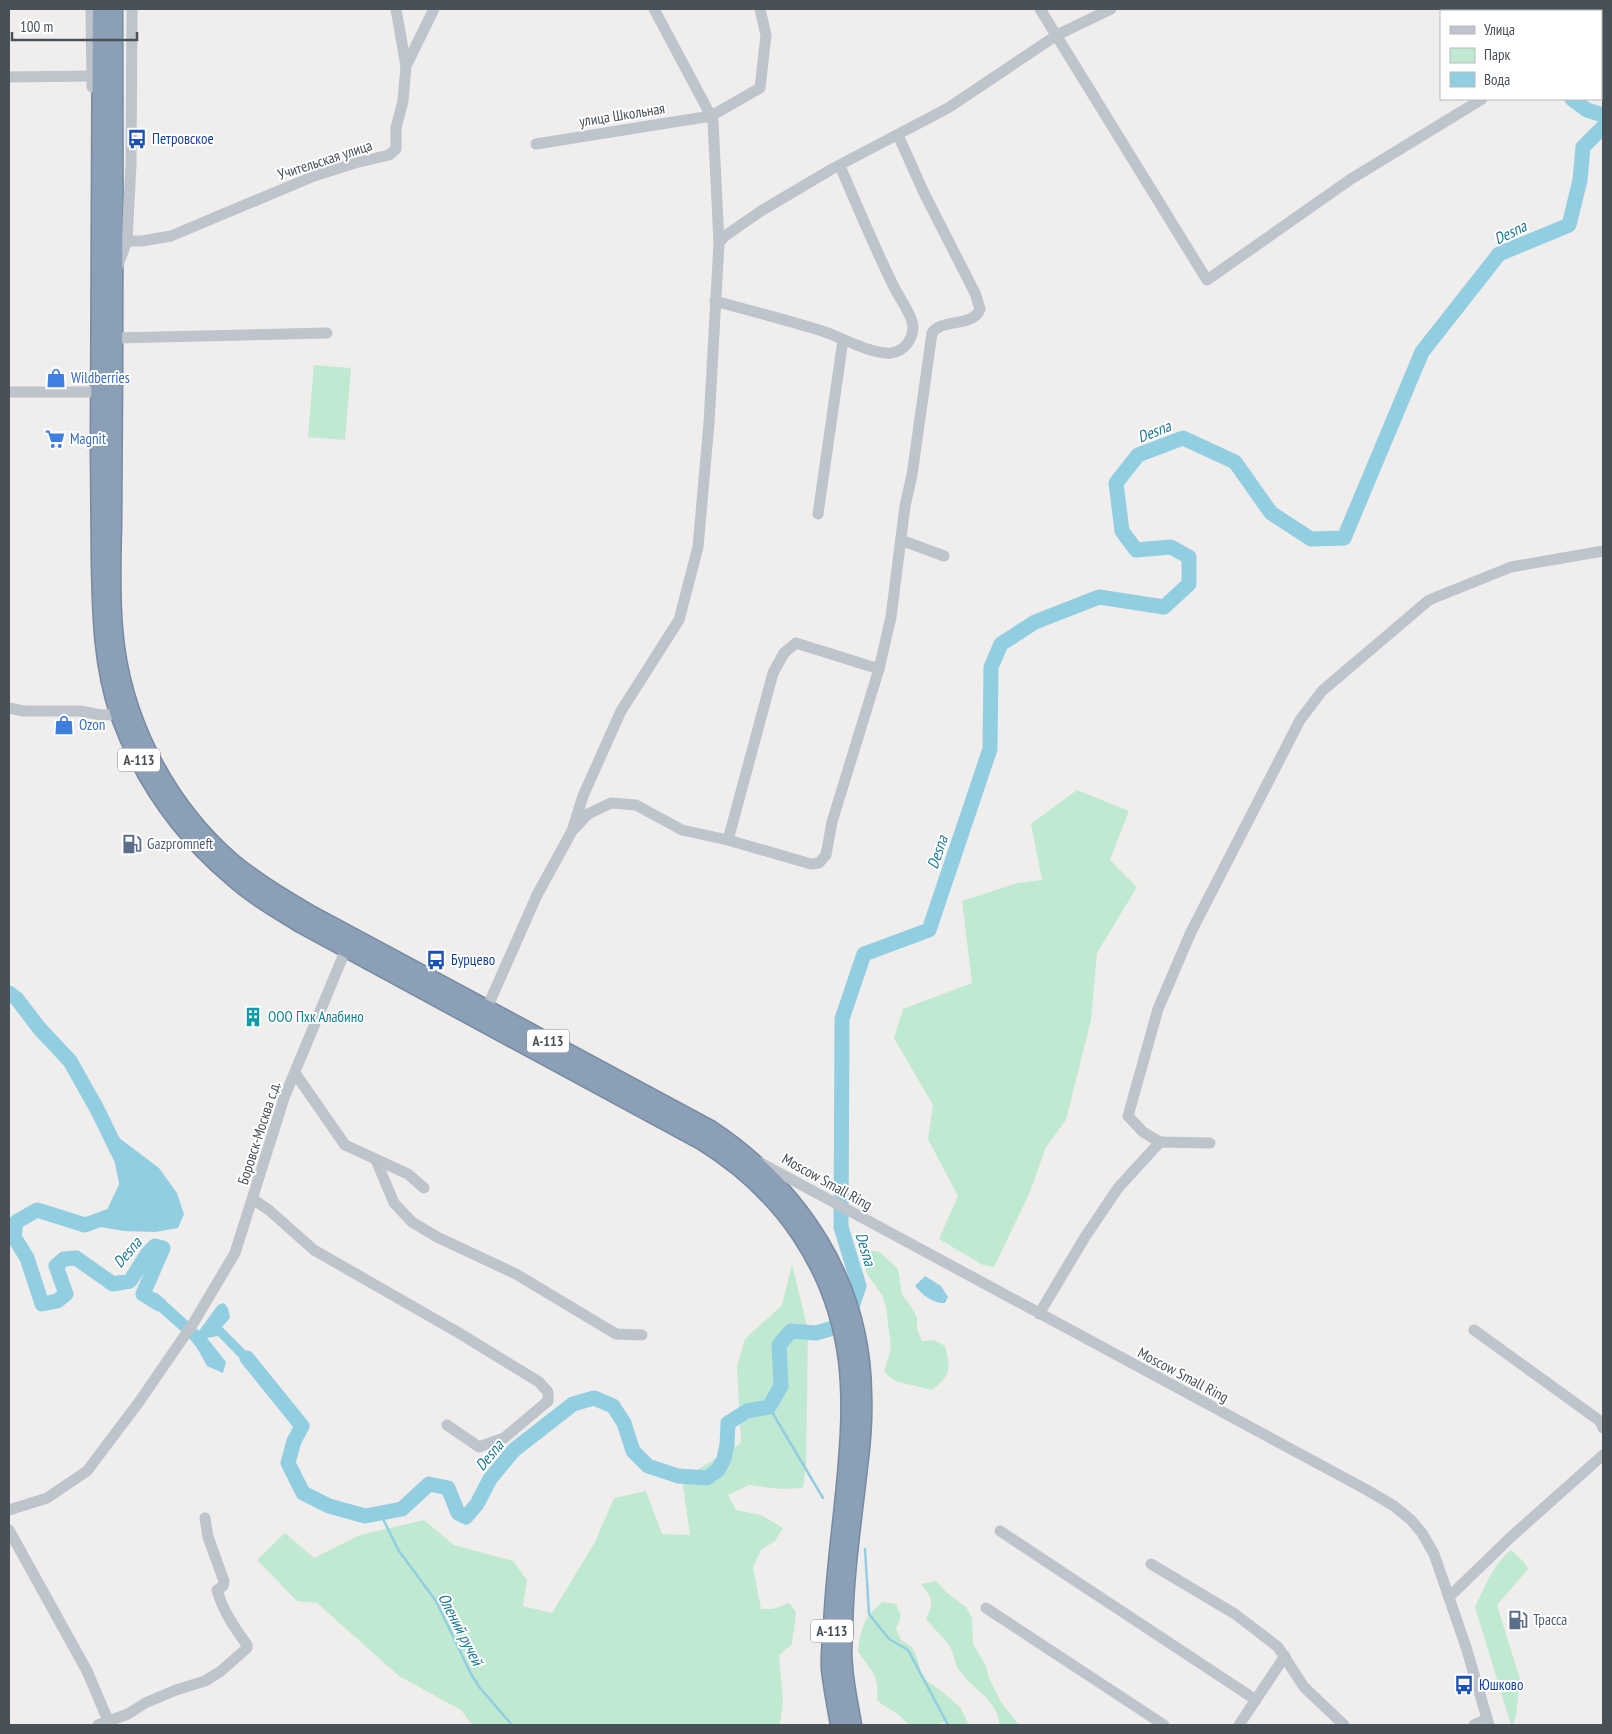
<svg xmlns="http://www.w3.org/2000/svg" width="1612" height="1734" font-family="'PT Sans Narrow',sans-serif">
<style>
.green{fill:#c0e9d1}
.water{fill:#92cee1}
.lines{fill:none;stroke-linecap:round;stroke-linejoin:round}
.stream{stroke:#92cee1;stroke-width:2.5}
.river{stroke:#92cee1;stroke-width:15}
.highway-casing{stroke:#768aa2;stroke-width:19}
.minor{stroke:#bdc4cb;stroke-width:11}
.highway{stroke:#8b9fb7;stroke-width:16}
.labels{text-anchor:middle;stroke-width:4;stroke-linejoin:round;paint-order:stroke}
.shield{fill:#fff;stroke:#7f848a;stroke-width:1}
.shield-label{font-size:14px;font-weight:bold;fill:#485058}
.street-label{font-size:15px;fill:#485058;stroke:#fff}
.transit-label{font-size:15px;fill:#164399;stroke:#fff;text-anchor:start}
.shop-label{font-size:15px;fill:#366cbe;stroke:#fff;text-anchor:start}
.service-label{font-size:15px;fill:#4e5e75;stroke:#fff;text-anchor:start}
.culture-label{font-size:15px;fill:#0d838f;stroke:#fff;text-anchor:start}
.water-label{font-size:16px;font-style:italic;fill:#1d7a96;stroke:#fff}
</style>
<rect width="100%" height="100%" fill="#f0eded"/>
<g class="green">
<path d="M314 365 351 368 345 440 308 437Z"/>
<path d="M1077 790 1129 811 1110 860 1137 887 1097 953 1091 1020 1066 1120 1046 1147 1030 1192 994 1267 983 1265 939 1239 958 1196 928 1139 933 1105 894 1038 903 1009 972 983 962 901 1017 883 1042 880 1031 824Z"/>
<path d="M860 1249 880 1252 898 1269 902 1295 910 1305 917 1317V1329L922 1341 934 1340 945 1346C951 1368 951 1376 932 1390L895 1381 884 1372 891 1348 886 1307 882 1295 867 1274Z"/>
<path d="M792 1264 808 1330 806 1465 803 1488 781 1489 749 1485 728 1495 736 1510 761 1515 783 1528 775 1541 761 1550 753 1567 761 1609H773L789 1603 796 1612 792 1644 779 1655 783 1700 780 1725H472L461 1710 399 1676 317 1603 297 1601 257 1560 285 1533 314 1558 360 1535 424 1520 454 1545 513 1561 527 1580 523 1606 552 1613 595 1542 614 1498 646 1491 662 1534 690 1535 682 1479 741 1443 737 1366 745 1339 782 1305Z"/>
<path d="M1511 1550 1525 1563 1528 1569 1497 1605 1520 1679 1516 1716 1513 1725H1511L1475 1607C1485 1587 1493 1564 1511 1550Z"/>
<path d="M936 1581 945 1591 966 1607 972 1618 973 1644 986 1666 989 1678 1001 1702 1019 1725H999C1000 1702 971 1688 959 1670 954 1663 955 1656 951 1649 945 1638 934 1629 926 1619 934 1603 933 1598 921 1584Z"/>
<path d="M883 1602 896 1604 901 1616 896 1629 901 1640 912 1647 917 1658 921 1672 928 1682 939 1689 960 1707 969 1725H947L944 1722C935 1726 917 1729 908 1723 904 1721 901 1716 896 1713 889 1708 883 1706 877 1700 880 1675 870 1670 858 1651 861 1628 864 1616 883 1602Z"/>
</g>
<g class="water">
<path d="M106 1128 159 1168 177 1193 184 1214 178 1228 155 1232 124 1231 83 1224 113 1215 127 1185 122 1160Z"/>
<path d="M925 1276 941 1286 948 1297 945 1303C933 1304 923 1295 915 1286Z"/>
<path d="M157 1293 199 1331 218 1305 224 1303 228 1308 230 1318 222 1327 259 1364V1372L254 1373 218 1336 207 1338 226 1362 223 1373 207 1366 197 1348 190 1339 148 1302 143 1294Z"/>
</g>
<g class="lines">
<g class="stream">
<path d="M769 1407 823 1498"/>
<path d="M380 1513 399 1551 436 1601 471 1674 480 1688 512 1725"/>
<path d="M865 1549 869 1614 889 1639 908 1650 948 1725"/>
</g>
<g class="river">
<path d="M1601 52 1603 50"/>
<path d="M1572 99 1587 110 1603 115"/>
<path d="M9 993 17 999 39 1028 70 1061 97 1109 122 1160 127 1185 113 1215 85 1225 37 1210 16 1222 14 1237 27 1258 42 1304 57 1301 66 1294 56 1266 64 1259 76 1258 113 1284 130 1281 148 1253 155 1246 163 1248 143 1294 159 1304"/>
<path d="M247 1358 302 1426 294 1441 288 1463 303 1493 329 1506 365 1516 402 1509 429 1484 448 1488 458 1513 466 1517 477 1504 490 1479 514 1450 573 1404 594 1398 613 1406 624 1423 633 1451 648 1466 678 1476 707 1478 718 1470 724 1459 727 1444 728 1423 747 1411 769 1407 781 1386 779 1345 791 1331 816 1333 833 1328 853 1304 859 1286 841 1227 842 1019 864 954 929 930 990 749 991 667 1001 644 1035 622 1099 597 1164 607 1189 584V557L1171 547 1136 550 1122 531 1116 483 1138 455 1183 438 1235 462 1271 513 1311 539 1344 538 1422 352 1499 254 1569 225 1580 180 1583 147 1603 127"/>
</g>
<defs>
<g id="highway">
<path d="M101 9C99 155 99 301 99 448 99 486 100 524 100 563 101 615 102 665 119 715 142 778 181 834 232 877 253 896 278 910 302 925L701 1141C781 1190 835 1266 847 1360 851 1393 850 1428 847 1462 843 1517 834 1572 832 1628 831 1641 829 1656 830 1669 832 1688 836 1707 839 1725"/>
<path d="M114 9C114 129 115 248 114 368 114 421 113 473 113 526 112 560 111 595 114 629 121 717 165 803 231 861 255 881 281 897 309 913L709 1128C800 1188 862 1282 863 1394 864 1418 862 1443 859 1466 853 1520 845 1573 844 1628 844 1640 842 1653 844 1666 845 1685 850 1706 853 1725"/>
</g>
</defs>
<use href="#highway" class="highway-casing"/>
<g class="minor">
<path d="M91 9 92 87"/>
<path d="M1040 9 1207 280 1351 179 1482 99"/>
<path d="M1566 11 1569 9"/>
<path d="M406 66 434 9"/>
<path d="M9 77 92 76"/>
<path d="M536 144 711 116 760 88 766 35 760 9"/>
<path d="M127 241H142L171 236 314 176 355 163 389 155 396 149V128L403 101 406 66 396 9"/>
<path d="M719 243 725 236 761 211 832 169 948 108 1057 35 1111 9"/>
<path d="M118 265 127 241 131 165 132 9"/>
<path d="M715 301C751 311 787 320 822 331 841 337 872 355 891 353 905 351 913 339 913 326 912 314 898 296 893 285 874 246 857 206 840 166"/>
<path d="M115 338 327 333"/>
<path d="M9 392H99"/>
<path d="M818 514 843 340"/>
<path d="M901 540 944 556"/>
<path d="M9 708 24 711H80L101 715 119 714"/>
<path d="M575 828 588 814 611 803 636 805 682 830 728 840 811 864 819 863 826 855 832 822 879 669 891 617 905 506 912 475 932 333C941 318 973 328 980 309L975 293 924 193 898 135"/>
<path d="M728 840 773 673 784 653 796 643 879 669"/>
<path d="M487 1008 537 895 572 831 583 796 621 711 679 620 698 547 709 423 719 243 713 121 711 116 654 9"/>
<path d="M295 1073 345 1145 408 1174 424 1188"/>
<path d="M1160 1142 1143 1132 1128 1116 1158 1009 1191 932 1300 720 1322 691 1429 600 1511 567 1603 551"/>
<path d="M376 1160 394 1203 412 1222 437 1237 516 1274 616 1334 642 1335"/>
<path d="M761 1163 1367 1490 1394 1506 1411 1520 1422 1533 1434 1554 1466 1647 1489 1725"/>
<path d="M253 1199 270 1211 314 1250 459 1333 539 1382 548 1392V1401L504 1438 479 1447 447 1425"/>
<path d="M1039 1314 1085 1237 1118 1188 1160 1142 1210 1143"/>
<path d="M1474 1330 1600 1421 1603 1428"/>
<path d="M9 1510 47 1498 87 1471 139 1402 194 1322 235 1253 284 1098 346 949"/>
<path d="M9 1530 87 1671 110 1725"/>
<path d="M1000 1531 1256 1700"/>
<path d="M1151 1564 1235 1614 1278 1647 1304 1687 1344 1725"/>
<path d="M1449 1597 1512 1536 1603 1455"/>
<path d="M986 1608 1164 1725"/>
<path d="M98 1725 128 1714 145 1703 176 1690 205 1681 221 1671 247 1648V1645C234 1627 223 1611 217 1590L223 1586 224 1581 208 1537 205 1518"/>
<path d="M1239 1725 1285 1656"/>
<path d="M1474 1725 1487 1719"/>
</g>
<use href="#highway" class="highway"/>
</g>
<defs>
<symbol id="bus-bare" viewBox="-9 -9 18 18"><path d="M-5-6H5V4H4V6H2V4H-2V6H-4V4H-5ZM-3.5-4V0h7V-4ZM-3.5 1.2v1.5H-2V1.2ZM2 1.2v1.5H3.5V1.2Z" fill="#1a4fb4" stroke="#fff" stroke-width="2.5" paint-order="stroke"/></symbol>
<symbol id="shop-bare" viewBox="-9 -9 18 18"><path d="M-5-2.5h2.3a2.7 3.5 0 0 1 5.4 0H5L5.5 6h-11ZM-1.5-2.5h3a1.5 2.3 0 0 0-3 0Z" fill="#3f7fe0" stroke="#fff" stroke-width="2.5" paint-order="stroke"/></symbol>
<symbol id="supermarket-bare" viewBox="-9 -9 18 18"><path d="M-6-5.5h2.5l.6 2H6L4.5 2H-2.5L-4.4-4H-6ZM-1.5 3.2a1.3 1.3 0 1 0 .1 0ZM3 3.2a1.3 1.3 0 1 0 .1 0Z" fill="#3f7fe0" stroke="#fff" stroke-width="2.5" paint-order="stroke"/></symbol>
<symbol id="fuel-bare" viewBox="-9 -9 18 18"><path d="M-5.5-6h7V0h2V4h1.3V-2.5L3-4.5l.8-.8L6-3V5H2.5V1h-1V6h-7ZM-4.2-4.7v3.2H.2V-4.7Z" fill="#5c6f8a" stroke="#fff" stroke-width="2.5" paint-order="stroke"/></symbol>
<symbol id="building-bare" viewBox="-9 -9 18 18"><path d="M-4-6H4V6H1V3H-1V6H-4ZM-2.5-4.3h1.7v1.8h-1.7ZM.8-4.3h1.7v1.8H.8ZM-2.5-1h1.7V.8h-1.7ZM.8-1h1.7V.8H.8Z" fill="#0f9aa8" stroke="#fff" stroke-width="2.5" paint-order="stroke"/></symbol>
</defs>
<g fill-rule="evenodd">
<use href="#bus-bare" x="123" y="125" width="28" height="28"/>
<use href="#shop-bare" x="42" y="364" width="28" height="28"/>
<use href="#supermarket-bare" x="41" y="425" width="28" height="28"/>
<use href="#shop-bare" x="50" y="711" width="28" height="28"/>
<use href="#fuel-bare" x="118" y="830" width="28" height="28"/>
<use href="#bus-bare" x="422" y="946" width="28" height="28"/>
<use href="#building-bare" x="239" y="1003" width="28" height="28"/>
<use href="#fuel-bare" x="1504" y="1606" width="28" height="28"/>
<use href="#bus-bare" x="1450" y="1671" width="28" height="28"/>
</g>
<g class="labels">
<g class="shield">
<rect x="118" y="748.5" width="42" height="23" rx="4"/>
<rect x="527" y="1029.5" width="42" height="23" rx="4"/>
<rect x="811" y="1619.5" width="42" height="23" rx="4"/>
</g>
<g class="shield-label">
<text x="139" y="765">А-113</text>
<text x="548" y="1046">А-113</text>
<text x="832" y="1636">А-113</text>
</g>
<g class="street-label">
<text transform="translate(622 115) rotate(-9)" y="5">улица Школьная</text>
<text transform="translate(325 160) rotate(-18)" y="5">Учительская улица</text>
<text transform="translate(259 1133) rotate(-72)" y="5">Боровск-Москва с.д.</text>
<text transform="translate(827 1182) rotate(29)" y="5">Moscow Small Ring</text>
<text transform="translate(1183 1375) rotate(28)" y="5">Moscow Small Ring</text>
</g>
<g class="transit-label">
<text x="152" y="144">Петровское</text>
<text x="451" y="965">Бурцево</text>
<text x="1479" y="1690">Юшково</text>
</g>
<g class="shop-label">
<text x="71" y="383">Wildberries</text>
<text x="70" y="444">Magnit</text>
<text x="79" y="730">Ozon</text>
</g>
<g class="service-label">
<text x="147" y="849">Gazpromneft</text>
<text x="1533" y="1625">Трасса</text>
</g>
<g class="culture-label">
<text x="268" y="1022">ООО Пхк Алабино</text>
</g>
<g class="water-label">
<text transform="translate(1510 232) rotate(-26)" y="6">Desna</text>
<text transform="translate(1154 431) rotate(-21)" y="6">Desna</text>
<text transform="translate(937 852) rotate(-71)" y="6">Desna</text>
<text transform="translate(866 1249) rotate(73)" y="6">Desna</text>
<text transform="translate(127 1252) rotate(-49)" y="6">Desna</text>
<text transform="translate(489 1455) rotate(-50)" y="6">Desna</text>
<text transform="translate(461 1629) rotate(63)" y="6">Олений ручей</text>
</g>
</g>
<rect width="1612" height="1734" fill="none" stroke="#485058" stroke-width="20"/>
<rect x="1440" y="10" width="162" height="90" fill="#ffffff" stroke="#b6b9bc"/>
<rect x="1450" y="26" width="25" height="8" fill="#bdc4cb" stroke="#b6b9bc"/>
<text x="1484" y="35" font-size="15" fill="#485058">Улица</text>
<rect x="1450" y="48" width="25" height="15" fill="#c0e9d1" stroke="#b6b9bc"/>
<text x="1484" y="60" font-size="15" fill="#485058">Парк</text>
<rect x="1450" y="72" width="25" height="15" fill="#92cee1" stroke="#b6b9bc"/>
<text x="1484" y="85" font-size="15" fill="#485058">Вода</text>
<path d="M12 32v8h125v-8" fill="none" stroke="#485058" stroke-width="2.5"/>
<text x="20" y="32" font-size="15" fill="#485058" stroke="#ffffff" stroke-width="4" paint-order="stroke">100 m</text>
</svg>
